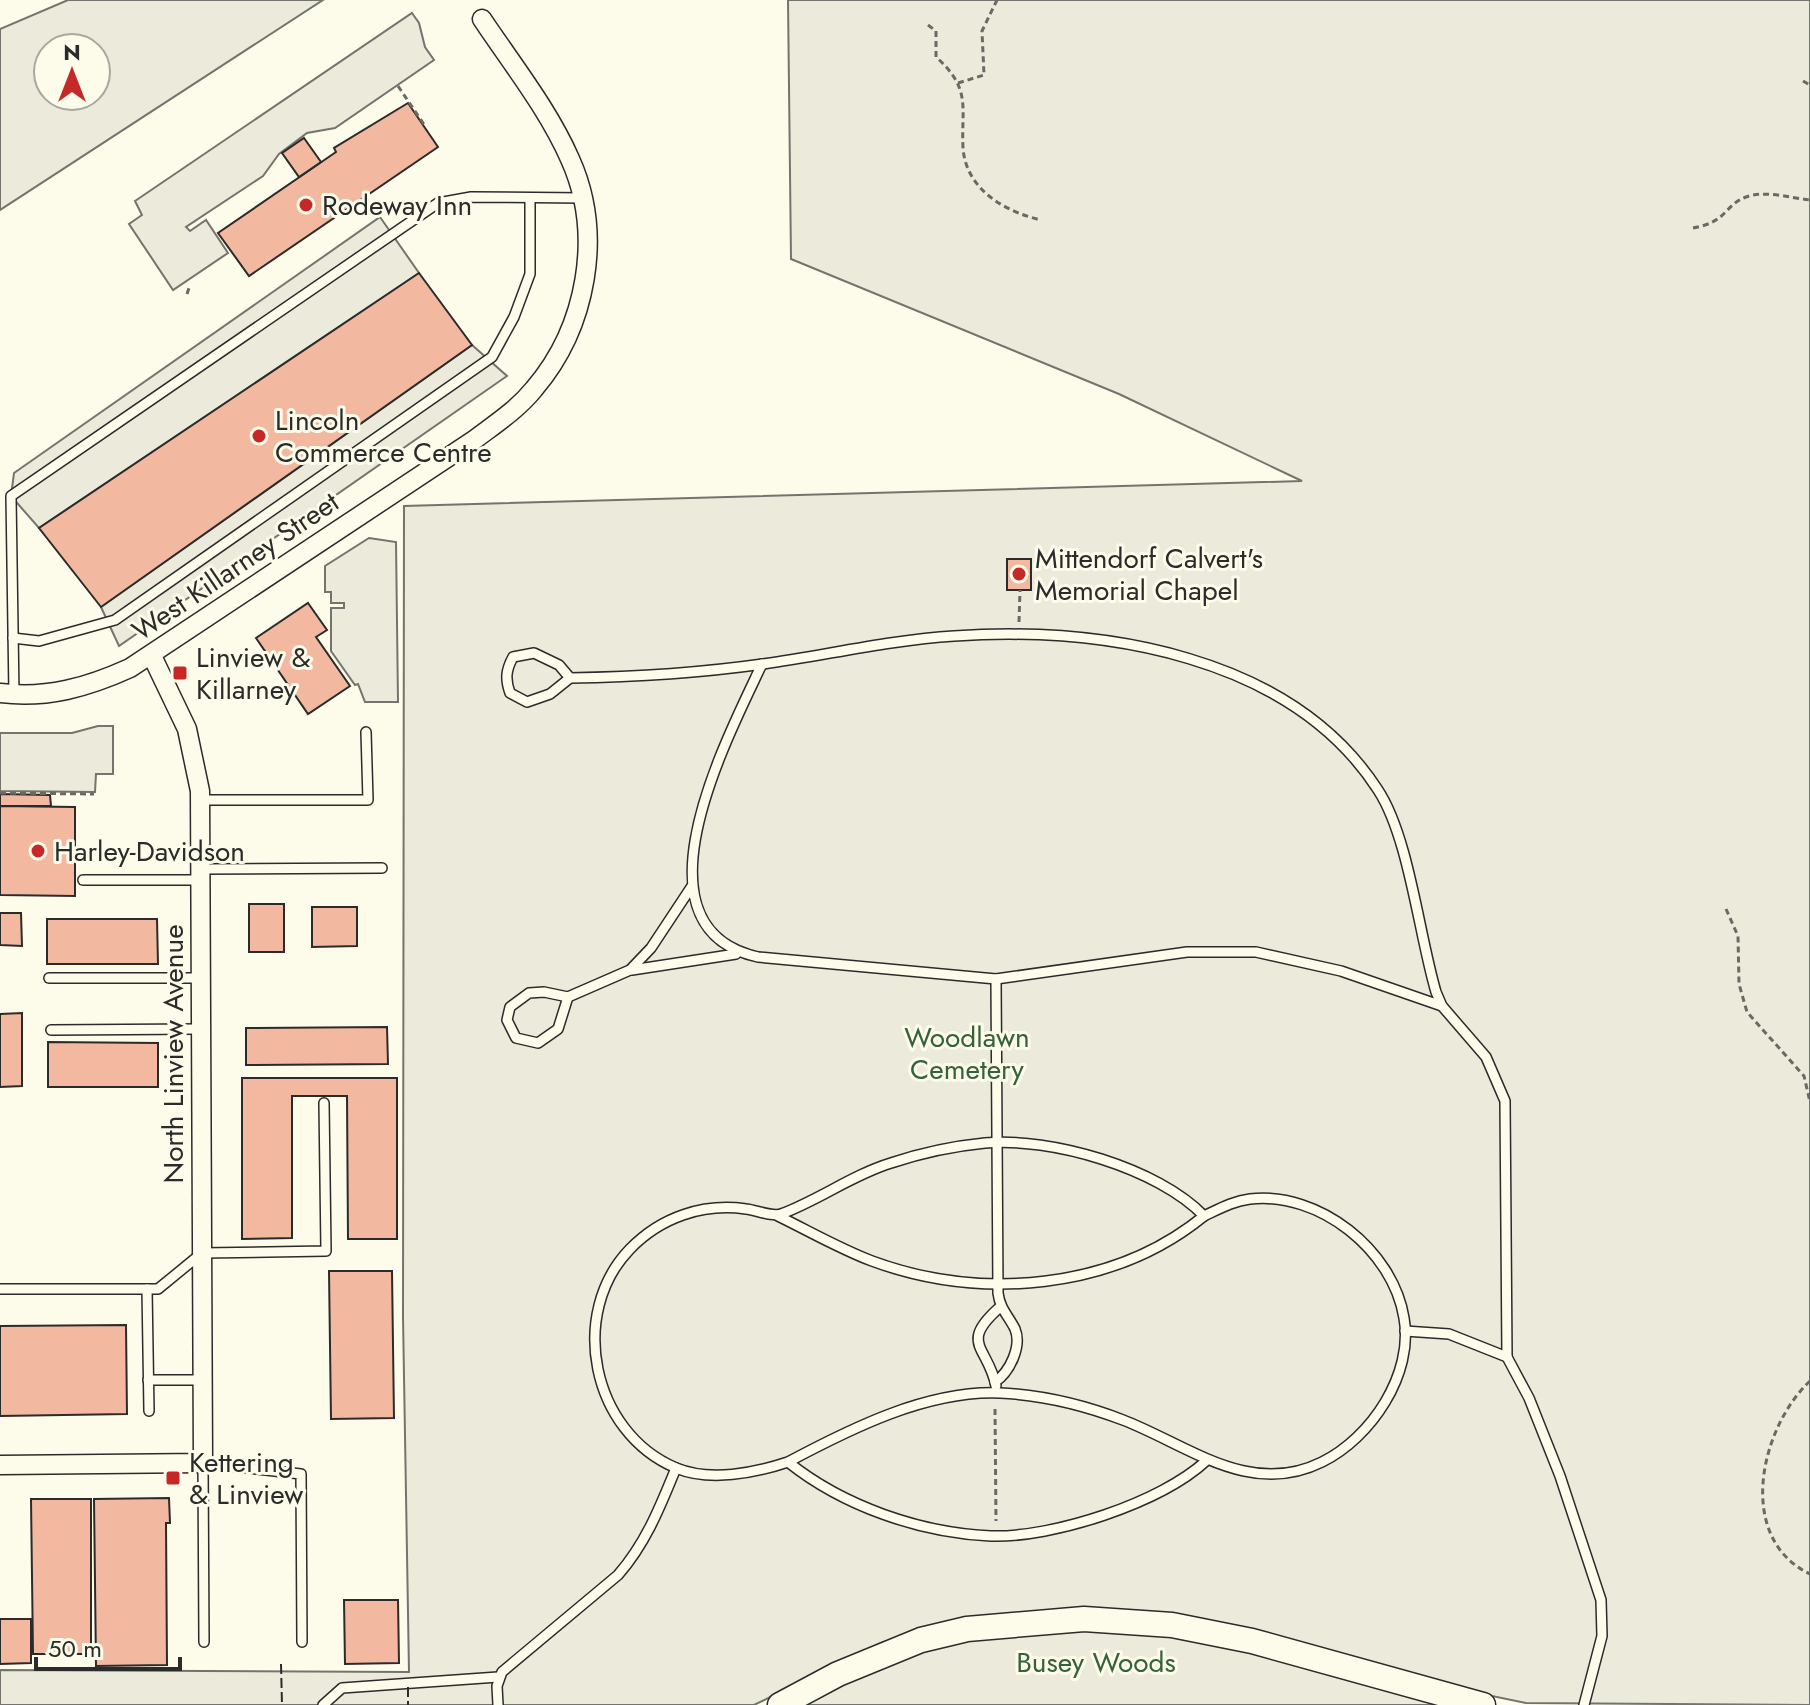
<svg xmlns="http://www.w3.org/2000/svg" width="1810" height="1705" font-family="Jost,sans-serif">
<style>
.green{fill:#ecebdb;stroke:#74746e;stroke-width:2;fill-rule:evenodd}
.parking{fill:#eceadb;stroke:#74746e;stroke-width:2}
.building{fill:#f2b8a0;stroke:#2b2b2b;stroke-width:2}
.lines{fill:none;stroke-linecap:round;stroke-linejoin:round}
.lane-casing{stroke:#2b2b2b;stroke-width:12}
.street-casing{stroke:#2b2b2b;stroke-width:21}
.secondary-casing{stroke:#2b2b2b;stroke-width:27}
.path{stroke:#6a6964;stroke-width:3;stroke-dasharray:6 4;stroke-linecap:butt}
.lane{stroke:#fdfbea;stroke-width:9}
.street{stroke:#fdfbea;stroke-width:18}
.secondary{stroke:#fdfbea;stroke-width:24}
.fence{stroke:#2b2b2b;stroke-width:2;stroke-dasharray:10 4;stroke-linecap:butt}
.poi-dot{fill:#c62828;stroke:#fdfbea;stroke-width:3}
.labels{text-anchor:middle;stroke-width:6;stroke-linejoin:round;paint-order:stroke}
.poi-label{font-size:28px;fill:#2b2b2b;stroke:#fdfbea;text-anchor:start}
.street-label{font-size:28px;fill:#2b2b2b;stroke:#fdfbea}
.park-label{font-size:28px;fill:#34623c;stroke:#fdfbea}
</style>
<rect width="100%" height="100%" fill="#fdfbea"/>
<g class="green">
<path d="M68 0H323L0 210V29ZM48 48H96V96H48Z"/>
<path d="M788 0H1810V1705L1526 1703 1071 1609 1002 1614 942 1624 881 1643 754 1705H0V1670L409 1672 403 1317 404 506 1302 481 1119 394 791 259Z"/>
<path d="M1121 1620 1483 1705H780L890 1650Z"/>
</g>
<g class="parking">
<path d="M412 13 419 23 425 47 434 60 335 128 307 133 279 154 263 176 186 227 190 231 206 220 228 253 173 290 129 224 142 215 135 201Z"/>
<path d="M380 217 419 273 39 528 11 496 14 473Z"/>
<path d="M472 345 507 376 119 646 101 607Z"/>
<path d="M369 538 396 542 398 702H365L358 684 355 685 331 651V608H344V603H331V592H325V566Z"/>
<path d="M98 726H113V774H96L95 792 0 791V733H72Z"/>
</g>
<g class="building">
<path d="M408 103 438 147 249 276 218 233 336 152 334 148Z"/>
<path d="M304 138 321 162 299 177 282 153Z"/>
<path d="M419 273 472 345 101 607 39 528Z"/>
<rect x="1007" y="559" width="24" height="31"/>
<path d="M308 603 327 630 316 637 350 686 308 714 256 638Z"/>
<path d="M0 794 50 795 51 806H0Z"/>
<path d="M0 806 75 807V896L0 895Z"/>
<rect x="249" y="904" width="35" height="48"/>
<path d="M312 907H357V946L312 947Z"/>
<path d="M0 913H21L22 946 0 945Z"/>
<path d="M47 919H157L158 964H47Z"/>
<path d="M22 1013V1086L0 1087V1014Z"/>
<path d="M387 1027 388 1064 246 1065V1028Z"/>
<path d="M48 1042 158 1043V1087H48Z"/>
<path d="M242 1078H397V1239H348L347 1096H292V1238L242 1239Z"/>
<path d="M329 1271H392L394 1418 331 1419Z"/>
<path d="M126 1325 127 1414 0 1416V1326Z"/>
<path d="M169 1498 170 1523H166L167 1665 96 1666 94 1499Z"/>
<path d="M31 1499H91V1654H33Z"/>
<path d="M344 1600H398L399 1663 345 1664Z"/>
<path d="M0 1619H31V1663L0 1664Z"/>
</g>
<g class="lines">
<defs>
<g id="lane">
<path d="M13 638 39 641 115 620 492 357 514 317 530 274V198"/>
<path d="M534 653 559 665 570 678 550 694 527 702 510 693C505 679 506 670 513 657Z"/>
<path d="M762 664C728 737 626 928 758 957L996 979 1187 952H1256L1341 971 1442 1006"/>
<path d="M570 678C634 677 699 673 763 664 827 655 890 640 954 636 1102 626 1291 655 1378 790 1409 837 1419 935 1436 992L1442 1006 1486 1057 1505 1101 1507 1357"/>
<path d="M14 695 11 496 438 203 471 197 583 198"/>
<path d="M200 800H368L366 732"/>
<path d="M200 869 382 868"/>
<path d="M83 880H200"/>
<path d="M632 970 736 954"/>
<path d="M49 978H201"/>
<path d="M544 992 568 997 558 1029 538 1043 516 1038 507 1020 510 1007 529 993Z"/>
<path d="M568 997 630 970 651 948 692 886"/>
<path d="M51 1030 201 1029"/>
<path d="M778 1216C809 1231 840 1249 872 1261 981 1301 1113 1290 1204 1216"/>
<path d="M0 1289H158L202 1253 326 1251 324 1103"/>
<path d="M147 1289 149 1411"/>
<path d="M1405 1331 1449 1334 1507 1357 1529 1398 1560 1476 1601 1600 1602 1636 1584 1705"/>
<path d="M148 1380H203"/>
<path d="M995 1382C1010 1372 1022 1346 1015 1329 1008 1315 1000 1309 998 1293L996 979"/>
<path d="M996 1386C988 1346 958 1344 1000 1307"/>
<path d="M788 1462C850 1429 927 1390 1000 1393 1042 1395 1084 1405 1123 1420 1188 1445 1250 1498 1322 1462 1371 1438 1414 1374 1404 1318 1393 1250 1319 1191 1250 1199 1233 1201 1219 1209 1204 1216 1158 1168 1051 1137 985 1143 954 1146 921 1153 891 1163 852 1175 819 1200 781 1214 772 1217 756 1210 746 1209 703 1203 661 1217 630 1249 568 1313 591 1432 676 1468 710 1482 755 1473 788 1462 843 1506 920 1533 991 1536 1053 1538 1160 1503 1206 1461"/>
<path d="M204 1642 203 1463 301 1474 302 1642"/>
<path d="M323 1705 342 1688 498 1677"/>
<path d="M498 1705 497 1686 502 1672 618 1575C646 1543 660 1507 676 1468"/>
</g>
<g id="street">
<path d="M0 693C47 699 88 687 130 668L474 440C495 424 517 410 534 389 587 327 604 234 570 159 548 109 512 64 482 19"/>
<path d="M0 1465 203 1463 200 791 187 729 152 656"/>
</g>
<path id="secondary" d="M780 1705 838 1674 921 1640 967 1629 1084 1619 1172 1625 1252 1641 1483 1705"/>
</defs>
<use href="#lane" class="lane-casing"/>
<use href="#street" class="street-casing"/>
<use href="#secondary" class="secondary-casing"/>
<g class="path">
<path d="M928 25 936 31V57C972 89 961 107 963 148 966 190 1006 212 1041 220"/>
<path d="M1803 81 1810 85"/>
<path d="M958 83 984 75 982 31 997 0"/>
<path d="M398 86 425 126"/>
<path d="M1693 228C1728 222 1724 205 1746 197 1765 190 1791 198 1810 200"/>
<path d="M187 294 190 285"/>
<path d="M1019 622 1020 590"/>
<path d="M0 793 94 794"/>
<path d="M1726 909 1738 936 1739 984 1747 1012 1804 1076 1810 1102"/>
<path d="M1810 1381C1760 1428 1735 1538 1810 1574"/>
<path d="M995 1409 996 1521"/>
</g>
<use href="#lane" class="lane"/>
<use href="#street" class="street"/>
<use href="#secondary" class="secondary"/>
<g class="fence">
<path d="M281 1664 282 1705"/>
<path d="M408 1687V1705"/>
</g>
</g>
<g class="poi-dot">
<circle cx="306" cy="205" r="8"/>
<circle cx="259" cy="436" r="8"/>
<circle cx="1019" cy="574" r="8"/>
<rect x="172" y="665" width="16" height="16" rx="4"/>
<circle cx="38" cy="851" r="8"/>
<rect x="165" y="1470" width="16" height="16" rx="4"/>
</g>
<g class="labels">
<g class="poi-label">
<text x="322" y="215">Rodeway Inn</text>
<text x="275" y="430">Lincoln<tspan x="275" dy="32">Commerce Centre</tspan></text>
<text x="1035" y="568">Mittendorf Calvert's<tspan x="1035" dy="32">Memorial Chapel</tspan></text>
<text x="196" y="667">Linview &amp;<tspan x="196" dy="32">Killarney</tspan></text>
<text x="54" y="861">Harley-Davidson</text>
<text x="189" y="1472">Kettering<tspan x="189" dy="32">&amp; Linview</tspan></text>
</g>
<g class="street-label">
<text transform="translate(235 566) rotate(-34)" y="10">West Killarney Street</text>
<text transform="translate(173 1054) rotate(-90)" y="10">North Linview Avenue</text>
</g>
<g class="park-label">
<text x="967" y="1047">Woodlawn<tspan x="967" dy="32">Cemetery</tspan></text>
<text x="1096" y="1672">Busey Woods</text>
</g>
</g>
<g transform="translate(72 72)"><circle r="38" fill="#fdfbea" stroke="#a9a89e" stroke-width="2"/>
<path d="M0-6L14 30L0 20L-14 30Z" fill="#c62828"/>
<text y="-12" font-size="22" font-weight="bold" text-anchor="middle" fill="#2b2b2b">N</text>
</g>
<path d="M36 1657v12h144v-12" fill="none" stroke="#2b2b2b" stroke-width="4"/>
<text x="48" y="1657" font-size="24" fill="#2b2b2b" stroke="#fdfbea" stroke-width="6" paint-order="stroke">50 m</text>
</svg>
